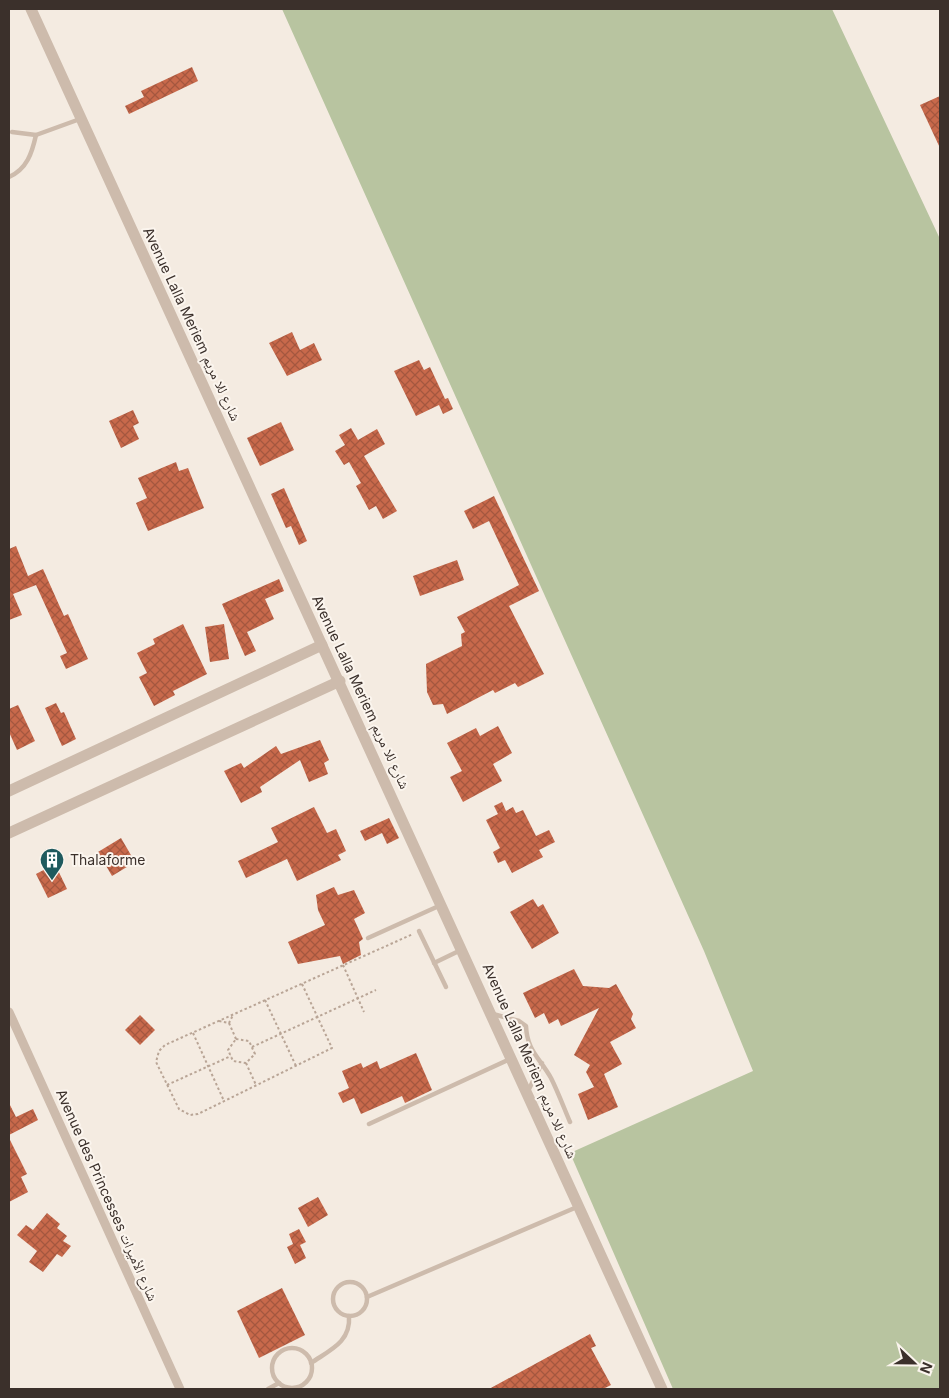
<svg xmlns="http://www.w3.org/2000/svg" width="949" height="1398" font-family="Inter,'Noto Naskh Arabic',sans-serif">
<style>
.park{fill:#b8c4a0}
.building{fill:url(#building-cross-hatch)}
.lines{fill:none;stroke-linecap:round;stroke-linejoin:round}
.path{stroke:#b9a596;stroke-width:2;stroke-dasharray:2.5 2.5;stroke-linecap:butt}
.service{stroke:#cdbbac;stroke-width:4.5}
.minor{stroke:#cdbbac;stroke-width:9}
.tertiary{stroke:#cdbbac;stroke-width:11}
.labels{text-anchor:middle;stroke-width:4;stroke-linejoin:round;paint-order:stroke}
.street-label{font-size:14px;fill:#3b302b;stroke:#fbf5ee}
.poi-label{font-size:14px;fill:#3b302b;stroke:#fbf5ee;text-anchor:start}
</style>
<defs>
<pattern id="building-cross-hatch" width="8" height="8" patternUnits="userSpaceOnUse" patternTransform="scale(1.25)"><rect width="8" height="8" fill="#c8694b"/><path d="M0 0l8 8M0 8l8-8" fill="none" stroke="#a4573f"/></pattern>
</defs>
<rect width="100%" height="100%" fill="#f4ebe1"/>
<path class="park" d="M282 9H832L940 239V1389H673L570 1153 753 1071 704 951Z"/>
<g class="building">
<path d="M192 67 198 81 129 114 125 106 144 97 141 91Z"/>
<path d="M940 96V148L920 105Z"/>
<path d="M292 332 300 350 314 343 322 360 287 376 269 343Z"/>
<path d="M419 360 424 370 430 367 445 399 448 398 453 409 443 414 439 405 416 416 394 371Z"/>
<path d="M133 410 139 423 133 426 139 439 121 448 109 421Z"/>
<path d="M281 422 294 450 260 466 247 438Z"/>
<path d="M351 428 358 440 377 429 385 444 364 456 397 511 383 519 376 506 369 510 356 486 361 483 349 462 344 465 335 451 345 445 339 435Z"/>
<path d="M176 462 179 471 188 468 204 508 148 531 136 503 147 498 138 478Z"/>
<path d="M284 488 307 541 299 545 291 526 286 528 271 494Z"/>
<path d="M494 496 539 591 509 606 544 674 518 687 515 683 495 693 493 690 447 714 443 704 433 705 427 692 426 664 462 646 461 634 465 632 457 617 519 585 489 521 473 529 464 511Z"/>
<path d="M16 546 28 576 43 569 64 616 68 614 88 659 66 669 60 656 67 653 36 585 13 594 22 615 9 620V549Z"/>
<path d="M457 560 464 580 420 596 413 576Z"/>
<path d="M279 579 284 591 265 599 274 619 247 632 256 651 245 656 222 604Z"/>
<path d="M183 624 207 674 173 691 175 695 154 706 139 677 147 673 137 653 155 644 153 639Z"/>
<path d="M224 624 229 659 210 662 205 627Z"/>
<path d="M56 703 61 713 64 712 76 739 62 746 45 708Z"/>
<path d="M18 705 35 741 17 750 9 732V709Z"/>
<path d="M498 726 512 753 493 764 502 781 463 802 450 777 462 771 447 743 476 728 480 736Z"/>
<path d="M320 740 329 760 324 763 328 774 309 782 300 760 260 787 262 792 241 803 224 771 241 763 244 768 276 746 281 754Z"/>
<path d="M502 802 506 811 513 807 516 813 523 810 536 836 549 830 555 842 539 850 543 857 512 873 505 860 498 863 493 852 500 848 486 820 498 814 494 806Z"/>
<path d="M314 807 327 833 336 829 346 851 338 855 341 860 297 881 287 859 246 878 238 861 278 842 271 828Z"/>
<path d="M389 818 399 838 387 844 382 833 365 841 360 831Z"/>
<path d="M121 838 135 862 112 876 98 852Z"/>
<path d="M55 864 67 889 48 898 36 874Z"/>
<path d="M334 887 338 895 354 890 365 913 354 919 363 939 359 942 361 955 343 964 340 956 298 964 288 942 325 925 318 910 316 895Z"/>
<path d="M533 899 538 907 543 904 559 933 532 949 510 912Z"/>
<path d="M574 969 583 986 609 988 616 984 633 1014 631 1019 636 1028 610 1042 622 1064 604 1074 618 1107 588 1120 578 1094 594 1087 586 1072 590 1065 574 1055 599 1008 561 1026 558 1019 549 1024 544 1013 535 1018 523 993Z"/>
<path d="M140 1015 155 1030 140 1045 125 1030Z"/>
<path d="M416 1053 432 1090 405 1103 402 1096 361 1114 354 1098 343 1103 338 1093 349 1088 342 1071 361 1063 363 1068 377 1061 380 1069Z"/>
<path d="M9 1103 16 1117 33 1109 38 1120 9 1135Z"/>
<path d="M9 1138 27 1174 21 1177 28 1192 9 1202Z"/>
<path d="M318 1197 328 1215 308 1227 298 1208Z"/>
<path d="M47 1213 60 1224 57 1228 67 1236 63 1241 71 1246 62 1257 57 1254 43 1272 29 1262 37 1251 17 1235 26 1225 33 1230Z"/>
<path d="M299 1229 306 1242 300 1245 306 1258 295 1264 287 1247 293 1244 289 1234Z"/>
<path d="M282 1288 305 1335 259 1358 237 1311Z"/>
<path d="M590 1334 596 1346 591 1348 611 1385 603 1389H489Z"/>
</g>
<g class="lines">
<g class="path">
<path d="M343 965 364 1012"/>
<path d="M302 984 332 1048 198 1114 190 1115 179 1109 156 1062 159 1051 165 1045 413 934"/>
<path d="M265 1000 296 1066"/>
<path d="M219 1021 229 1023 233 1015"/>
<path d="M229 1023 236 1039"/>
<path d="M193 1033 224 1101"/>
<path d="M236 1039 249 1041 255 1054 246 1063 233 1061 228 1050Z"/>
<path d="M252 1047 376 990"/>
<path d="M246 1063 256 1085"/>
<path d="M167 1085 231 1056"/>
</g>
<g class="service">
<path d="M12 132 36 135 80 119"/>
<path d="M9 177C27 169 32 153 36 135"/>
<path d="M419 931 446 987"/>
<path d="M368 938 441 905"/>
<path d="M434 963 461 950"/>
<path d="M493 1014 519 1021 526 1026C527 1051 540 1058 551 1078 558 1092 564 1108 570 1122"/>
<path d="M528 1091 542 1063"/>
<path d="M369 1124 510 1059"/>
<circle cx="350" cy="1299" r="17"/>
<path d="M367 1297 577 1207"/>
<circle cx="292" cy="1368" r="20"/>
<path d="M311 1363C330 1350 351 1342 349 1316"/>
<path d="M268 1389 279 1383"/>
</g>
<path class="minor" d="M9 1012 180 1389"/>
<g class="tertiary">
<path d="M31 9 662 1389"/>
<path d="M9 791 322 645"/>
<path d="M9 833 340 681"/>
</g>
</g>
<defs>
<symbol id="building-pin" viewBox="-11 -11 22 30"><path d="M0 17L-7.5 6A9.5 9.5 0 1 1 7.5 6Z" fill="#1f5a5e" stroke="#fbf5ee"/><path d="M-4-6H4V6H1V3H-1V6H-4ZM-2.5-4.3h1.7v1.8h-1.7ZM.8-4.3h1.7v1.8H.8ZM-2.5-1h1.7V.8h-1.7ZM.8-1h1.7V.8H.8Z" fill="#fff"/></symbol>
</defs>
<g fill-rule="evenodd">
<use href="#building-pin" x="38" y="846" width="28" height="38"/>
</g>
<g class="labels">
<g class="street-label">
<text transform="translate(192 324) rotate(65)" y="5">Avenue Lalla Meriem شارع للا مريم</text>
<text transform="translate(361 692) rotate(65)" y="5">Avenue Lalla Meriem شارع للا مريم</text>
<text transform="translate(530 1061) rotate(66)" y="5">Avenue Lalla Meriem شارع للا مريم</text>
<text transform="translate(107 1195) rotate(66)" y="5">Avenue des Princesses شارع الأميرات</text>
</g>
<g class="poi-label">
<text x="70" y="865">Thalaforme</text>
</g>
</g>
<rect width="949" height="1398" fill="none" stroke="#3b302b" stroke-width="20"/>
<g transform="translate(914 1363) rotate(112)" stroke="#fbf5ee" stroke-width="4" paint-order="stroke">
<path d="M0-4L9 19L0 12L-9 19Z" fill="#3b302b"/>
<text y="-8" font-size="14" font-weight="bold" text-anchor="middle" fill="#3b302b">N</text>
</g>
</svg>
